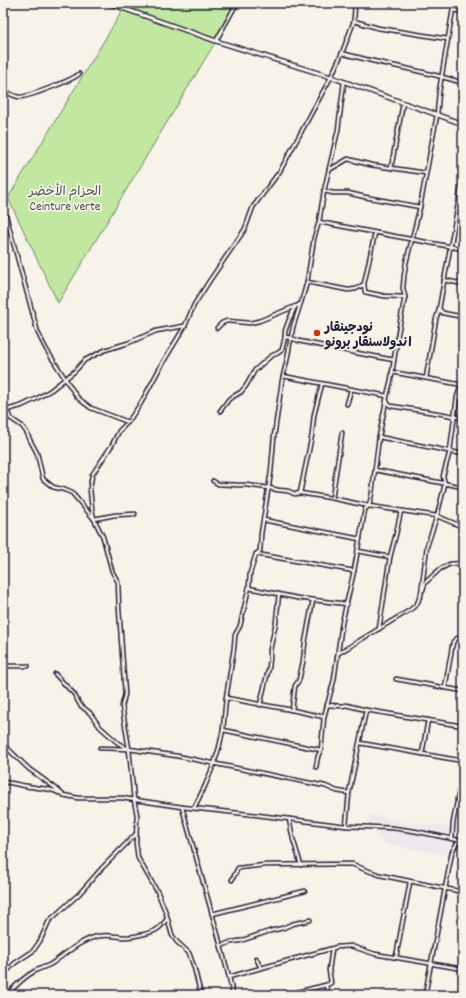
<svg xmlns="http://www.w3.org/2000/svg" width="466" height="998" font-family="Dekko,'Playpen Sans Arabic',sans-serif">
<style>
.built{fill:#efe8ed}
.green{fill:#c1e7a1;stroke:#72846e}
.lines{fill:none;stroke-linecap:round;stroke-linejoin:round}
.minor-casing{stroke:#22223b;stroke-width:5.5}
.tertiary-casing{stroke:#22223b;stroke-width:6}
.minor{stroke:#f7f3e8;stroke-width:2.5}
.tertiary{stroke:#f7f3e8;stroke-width:3}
.poi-dot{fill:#c8321e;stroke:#f7f3e8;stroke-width:1.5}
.labels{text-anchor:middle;stroke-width:3.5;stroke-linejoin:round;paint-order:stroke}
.park-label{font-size:13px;fill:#4a5354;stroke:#f7f3e8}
.poi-label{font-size:13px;font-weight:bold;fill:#22223b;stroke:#f7f3e8;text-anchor:start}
</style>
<rect width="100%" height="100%" fill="#f7f3e8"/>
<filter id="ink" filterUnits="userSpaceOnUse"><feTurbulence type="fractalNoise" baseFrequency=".025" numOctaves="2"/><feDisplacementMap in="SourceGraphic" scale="8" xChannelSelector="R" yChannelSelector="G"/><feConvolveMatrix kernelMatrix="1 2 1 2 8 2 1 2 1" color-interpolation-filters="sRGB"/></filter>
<g filter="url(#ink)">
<path class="built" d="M369 814 406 823 452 827 450 851 437 854 418 849 411 850 404 847 385 843 368 827Z"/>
<path class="green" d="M127 3H239L58 303 8 198Z"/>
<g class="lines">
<defs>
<g id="minor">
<path d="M453 10 463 12"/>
<path d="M354 21 378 28 448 39"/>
<path d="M216 41 237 3"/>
<path d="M342 53C382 65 423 70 463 83"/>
<path d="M3 90C9 93 14 97 20 97 28 97 73 80 79 74"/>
<path d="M391 168 403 103"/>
<path d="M329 170 348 159 371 165 426 173"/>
<path d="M463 177 439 309 443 313 463 317"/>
<path d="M324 191 333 193H348L365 197 420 207"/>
<path d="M3 205 38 333 46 349 77 397 83 402 91 408 128 422"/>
<path d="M319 222 463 249"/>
<path d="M444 280 463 284"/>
<path d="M307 282 348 290 356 289 364 284 365 292 384 296 405 297"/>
<path d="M364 284 375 233"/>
<path d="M217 328 222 323 227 321 250 323 259 321 296 306"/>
<path d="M285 337 291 338 299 341 357 353 394 360"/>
<path d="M392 372 463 385"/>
<path d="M283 376 387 396"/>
<path d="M426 378 436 319 439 310"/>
<path d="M3 399 10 418 22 426 27 433 30 440 37 453 43 479 53 487 65 490 72 493 94 519 115 515 135 514"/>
<path d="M387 401 388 404 391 406 443 414 463 418"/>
<path d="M347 404 351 390"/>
<path d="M3 411 21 406 36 399 51 390 75 371 85 360 105 350 128 343 156 331 184 326"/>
<path d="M220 411 229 399 241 392 246 386 255 370 271 356 278 353 282 350 285 337V331L289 320 295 307 300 304"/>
<path d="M379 437 463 454"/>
<path d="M375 470 463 487"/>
<path d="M213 481 218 484 238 485H246L269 488 278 490 288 491 295 494 300 493 331 498 369 506 437 516 463 527"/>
<path d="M300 493 312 435 314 415 322 384"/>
<path d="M332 498 342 433"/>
<path d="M264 520 360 539"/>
<path d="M358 551 390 557"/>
<path d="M256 554 354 571"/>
<path d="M249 588 297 598 347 604"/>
<path d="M423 590 425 583 440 569 450 564 463 563"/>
<path d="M421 595 427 546 437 516 445 484 443 476 450 451 457 397 461 385"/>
<path d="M379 629 390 557 396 534 401 511"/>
<path d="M339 653 410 610 417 604 421 594"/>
<path d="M3 666H28"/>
<path d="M55 674 74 694 80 705 90 713 100 727 118 743 128 749"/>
<path d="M396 679 463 691"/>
<path d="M445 688 453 642 456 639 463 636"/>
<path d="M226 698 292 710 295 686 299 680 303 662 305 643 313 600"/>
<path d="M260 705 269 667 270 658V650L276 622 279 594"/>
<path d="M327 705 342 706 346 705 366 710 463 726"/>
<path d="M292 710 324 717"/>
<path d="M223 730 321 750"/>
<path d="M360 743 463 761"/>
<path d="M3 746 6 747 29 769 54 787 63 795 78 798H122L182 807 257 815 346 826 393 828 414 831 463 841"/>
<path d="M100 748 129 749 177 756 325 786 337 791 349 793"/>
<path d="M422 754 428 720"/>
<path d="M316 767 318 756 321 750 324 717 334 680 342 623 354 571 365 509 369 506 372 493 379 437 387 396 391 380 398 333 405 297 403 288 404 276 406 263 420 207 437 115 439 92 454 3"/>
<path d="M3 782C13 783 23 786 33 787 42 789 50 788 59 793"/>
<path d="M457 799 463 800"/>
<path d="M182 807 218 935 229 977"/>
<path d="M194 808 205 786 214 764 219 748 223 730 226 698 234 648 235 635 240 626 249 587 250 573 256 554 260 551 261 534 271 472 274 437 282 381 287 360 293 327 303 296 307 282 314 238 319 222 324 191 338 130 344 82"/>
<path d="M289 819 293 839 301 865"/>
<path d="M346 826 349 793 366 710"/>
<path d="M452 839 453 823 463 770"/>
<path d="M232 880 238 868 265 865 352 864 366 870 380 875 463 892"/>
<path d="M212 914 305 891"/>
<path d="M221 946 231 942 240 941 270 931 283 928 292 924 310 920"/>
<path d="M396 957 410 882"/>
<path d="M256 958 261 968 337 947 351 946 375 954 463 969"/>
<path d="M3 975 15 963 33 951 40 941 49 921 79 894 102 868 136 834"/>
<path d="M326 985 331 983 329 970 332 949"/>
<path d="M7 995C15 986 24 977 35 971 40 968 46 967 51 964 67 953 80 940 99 936 109 934 117 937 126 937 133 937 151 933 156 930 161 927 164 923 167 919"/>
<path d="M201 995 194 967 189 953 177 942 172 935 166 913 158 893 138 858 136 843 137 815 134 800 129 749 122 706 125 694 119 609 118 582 112 571 103 537 94 519 92 509 90 489 92 475 112 445 119 431 128 422 141 403 162 364 185 326 194 305 210 280 245 229 253 207 280 171 331 77 342 53 354 21 355 3"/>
<path d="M233 995 229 977 261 968"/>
<path d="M285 995 326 985 328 995"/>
<path d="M382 995 388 994 391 995"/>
<path d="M425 995 452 852 457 843 461 842"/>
</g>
<path id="tertiary" d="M108 3 216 41 331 77 463 124"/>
</defs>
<use href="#minor" class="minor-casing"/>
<use href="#tertiary" class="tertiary-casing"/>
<use href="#minor" class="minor"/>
<use href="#tertiary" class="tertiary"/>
</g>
</g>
<circle class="poi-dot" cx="317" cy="333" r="4"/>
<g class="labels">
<g class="park-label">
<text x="65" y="195">الحزام الأخضر<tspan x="65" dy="15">Ceinture verte</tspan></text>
</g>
<g class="poi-label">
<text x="325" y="331">نودجينقار<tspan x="325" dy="15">اندولاسنقار برونو</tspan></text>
</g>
</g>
<rect width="466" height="998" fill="none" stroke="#f7f3e8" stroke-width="16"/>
<rect x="8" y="8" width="450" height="982" fill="none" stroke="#22223b" stroke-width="1.5" filter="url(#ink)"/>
</svg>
